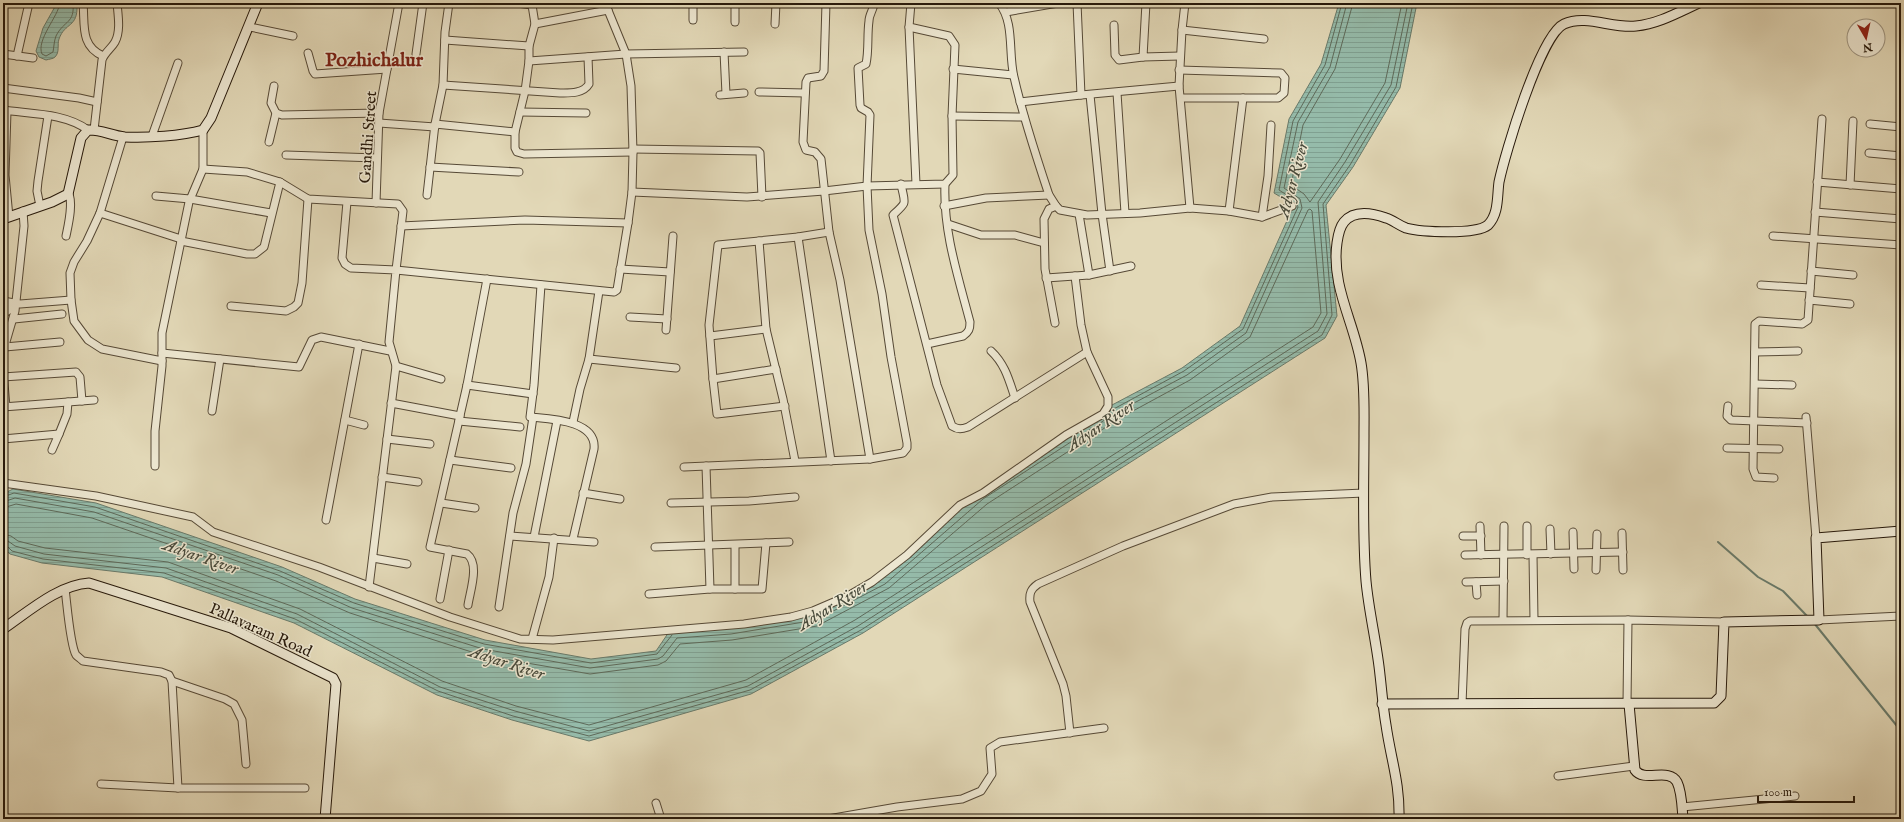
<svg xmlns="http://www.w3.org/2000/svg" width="1904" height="822" font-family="'IM FELL English',serif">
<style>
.water{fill:url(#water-rules);stroke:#697a6a}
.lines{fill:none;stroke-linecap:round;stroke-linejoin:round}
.shore{stroke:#5e6a5a;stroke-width:1}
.stream{stroke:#697a6a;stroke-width:2}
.street-casing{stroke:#564936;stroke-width:9}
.secondary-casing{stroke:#27190b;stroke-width:11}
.street{stroke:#ece6d0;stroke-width:7}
.secondary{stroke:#ece6d0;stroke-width:9}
.labels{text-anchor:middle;stroke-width:3;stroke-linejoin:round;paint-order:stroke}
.street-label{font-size:16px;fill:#27190b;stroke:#ece6d0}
.water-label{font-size:17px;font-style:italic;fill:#484a3b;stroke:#ece6d0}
.district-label{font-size:20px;font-weight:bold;fill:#7a1f14;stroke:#ece6d0}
</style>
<defs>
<pattern id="water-rules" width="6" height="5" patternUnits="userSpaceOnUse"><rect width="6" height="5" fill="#95bbaa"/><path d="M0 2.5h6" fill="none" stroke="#80a091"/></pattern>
</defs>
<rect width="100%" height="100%" fill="#e2d8b7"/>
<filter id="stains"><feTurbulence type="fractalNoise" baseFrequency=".005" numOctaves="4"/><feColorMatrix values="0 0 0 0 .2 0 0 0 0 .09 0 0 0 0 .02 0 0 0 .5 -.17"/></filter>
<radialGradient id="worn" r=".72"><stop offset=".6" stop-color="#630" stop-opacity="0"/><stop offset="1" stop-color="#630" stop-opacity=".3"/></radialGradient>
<g class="water">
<path d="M57 3H74L77 5C78 28 65 22 59 39 57 45 60 52 55 57 53 59 49 59 46 60L39 57 36 51 43 28Z"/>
<path d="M1339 3H1417L1400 88 1353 167 1326 205 1337 316 1325 338 863 633 751 694 589 741 512 720 437 695 294 623 162 577 42 563 10 554 3 548V494L13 489 96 503 282 567 355 599 485 640 591 659 656 651 671 629 730 626 814 611 880 577 978 492 1112 405 1182 368 1240 326 1294 205 1274 193 1289 119 1321 64Z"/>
</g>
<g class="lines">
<g class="shore">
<path d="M60 3C58 17 36 40 42 54L46 56 53 52C54 47 54 41 56 36 64 20 75 24 73 3"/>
<path d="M1353 3 1335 69 1303 125 1291 185 1304 194 1310 202 1340 159 1385 83 1402 3"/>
<path d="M1110 411 1184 371 1243 329 1298 207 1296 201 1279 190 1293 121 1325 65 1342 3"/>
<path d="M3 497 14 493 95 507 280 571 354 603 484 644 591 663 657 654 672 635"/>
<path d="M3 502 15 498 94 512 278 575 352 608 483 649 590 668 658 659 663 656 677 638 731 634 816 620 885 584 983 499 1117 412 1187 375 1246 333 1302 208 1300 199 1284 188 1298 122 1330 67 1347 3"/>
<path d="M3 508 16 504 92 518 276 581 350 613 481 655 590 674 658 665 666 661 680 644 732 640 817 626 889 588 987 504 1120 418 1190 380 1250 337 1308 210 1310 209 1312 211 1321 313 1313 327 855 620 746 680 589 725 516 706 442 681 300 609 168 562 45 548 18 541 11 536 3 534"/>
<path d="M3 540 8 541 15 546 44 554 166 568 297 614 440 687 515 711 589 731 748 686 858 626 1318 331 1327 314 1318 202 1345 162 1391 85 1408 3"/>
<path d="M3 545 7 546 12 551 43 559 164 573 295 619 438 691 513 716 589 736 750 690 861 630 1322 335 1332 315 1323 204 1350 165 1396 87 1413 3"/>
</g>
<g class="stream">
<path d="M1718 542 1758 577 1783 591 1808 617"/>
<path d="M1814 623 1901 731"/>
</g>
<defs>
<g id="street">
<path d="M83 3C85 25 80 46 103 56"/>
<path d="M517 3 532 5 536 3"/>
<path d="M693 3V20"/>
<path d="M826 3 824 71 821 76 808 78 806 82 803 142 806 150 815 152 821 159 829 232 840 280 870 459"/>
<path d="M911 3 909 27 916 184"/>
<path d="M999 3C1015 23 1008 53 1014 77 1023 117 1036 156 1049 195L1056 206 1060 210 1087 215 1140 213 1190 208 1229 211 1262 217 1292 206"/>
<path d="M1077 3 1081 95"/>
<path d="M1146 3 1143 57 1180 56"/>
<path d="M1185 3 1182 30 1179 86 1190 208"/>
<path d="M532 5 535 24 529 46V61L525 91 515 132V148L517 152 524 154 633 152"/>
<path d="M1006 12 1058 3"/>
<path d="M735 22V3"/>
<path d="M535 24 608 10"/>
<path d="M775 24 776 3"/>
<path d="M1114 25 1115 55 1119 60 1143 57"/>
<path d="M250 27 293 36"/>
<path d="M1182 30 1264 39"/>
<path d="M445 40 529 46"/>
<path d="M724 52 726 94"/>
<path d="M308 53 313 71 315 74 387 69"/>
<path d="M3 54 33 58"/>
<path d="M416 54 423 3"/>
<path d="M17 56 29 3"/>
<path d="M529 61 626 54 744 52"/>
<path d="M953 69 1013 75"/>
<path d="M1179 70 1281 73 1285 78 1284 93 1278 98H1181"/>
<path d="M443 85 560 93C569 93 583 94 589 84L588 57"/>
<path d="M274 86 271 103 276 113 282 115 379 113"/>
<path d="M3 88 79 98 97 102"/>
<path d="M759 92 805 93"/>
<path d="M1117 93 1125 213"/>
<path d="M720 95 744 93"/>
<path d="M1090 95 1102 214 1110 271"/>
<path d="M1020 102 1081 95 1179 86"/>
<path d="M3 110C31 114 65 113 88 130"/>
<path d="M7 111 5 175 9 217"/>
<path d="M520 112 586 113"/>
<path d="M952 116 1024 117"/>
<path d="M379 123 435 127"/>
<path d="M435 124 515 132"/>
<path d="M1870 124 1901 127"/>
<path d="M94 130 102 60C105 52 111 49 115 42 121 31 118 15 117 3"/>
<path d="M152 136 178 63"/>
<path d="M123 137 100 213 87 241 74 262 70 273 71 300 74 321 88 340 102 349 162 361"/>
<path d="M269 142 276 113"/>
<path d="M633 149 758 151 760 153 762 197"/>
<path d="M1869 153 1901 156"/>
<path d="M286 155 377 158"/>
<path d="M430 167 519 172"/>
<path d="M203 169 247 172 280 182 308 199 398 204 403 211 396 270 614 292 617 290 628 223"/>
<path d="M1817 182 1901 189"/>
<path d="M901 184C905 205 908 201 893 215L937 385 952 426C958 430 962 429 968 427L1087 352"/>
<path d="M1850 185 1853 121"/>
<path d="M632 192 747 197 824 191 867 186 945 184 953 175 952 116 955 45 949 36 909 27"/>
<path d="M427 195 435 124 443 85 445 32 449 3"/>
<path d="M156 196 190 199 271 213"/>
<path d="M347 202 342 258 345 264 351 268 396 270 389 342 396 366 369 587"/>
<path d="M376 203 379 113 399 3"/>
<path d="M40 206 37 191 38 181 48 116"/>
<path d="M944 206 986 198 1049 195"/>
<path d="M1229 211 1243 98"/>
<path d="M1815 212 1901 219"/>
<path d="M100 213 181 239"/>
<path d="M1079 214 1089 275"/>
<path d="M1262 217 1268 176 1271 125"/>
<path d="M948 224 981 235H1015L1044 243"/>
<path d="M401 226 525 220 628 223 632 192 633 152 631 86 626 54 605 3"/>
<path d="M66 236C68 226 74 202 68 192"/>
<path d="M1773 236 1901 245"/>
<path d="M798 237 831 461"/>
<path d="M181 241 247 254H255L264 247 280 182"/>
<path d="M759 241 766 329 783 399 795 461"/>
<path d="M620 269 670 272"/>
<path d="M1811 271 1853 275"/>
<path d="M1046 278 1089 275 1131 266"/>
<path d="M541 285 534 385 530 417C550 419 597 420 594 449L573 539"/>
<path d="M1761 285 1810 288"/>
<path d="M1809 300 1850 304"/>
<path d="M3 301 20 304 71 300"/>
<path d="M231 306 286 311 294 307 298 303 302 283 308 199"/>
<path d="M3 314 9 310 11 303"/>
<path d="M630 317 667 319"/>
<path d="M14 319 62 314"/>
<path d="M1055 323 1045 269 1044 219 1049 209 1056 206"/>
<path d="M666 330 673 236"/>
<path d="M710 336 766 329"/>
<path d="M927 344 963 336C969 332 970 329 970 322 958 276 943 231 945 184"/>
<path d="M5 347 60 342"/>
<path d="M991 351C1005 364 1009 380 1015 398"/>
<path d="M3 352 15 311 24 226 23 211"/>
<path d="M1755 352 1798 351"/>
<path d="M162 353 299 367 312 340 321 337 390 351"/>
<path d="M589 359 676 368"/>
<path d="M396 366 441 379"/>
<path d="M776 369 713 379 717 414 785 406"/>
<path d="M3 371 6 407"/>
<path d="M3 377 76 372 80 377 82 401"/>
<path d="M713 379 709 325 718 245 798 237 829 232"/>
<path d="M1755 384 1792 385"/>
<path d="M467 385 533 394"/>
<path d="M391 403 460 416"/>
<path d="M1728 406 1727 416 1731 420 1807 423"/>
<path d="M3 407 94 400"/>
<path d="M212 411 220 359"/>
<path d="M1806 417 1816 538"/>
<path d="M345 420 364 425"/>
<path d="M459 421 520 427"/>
<path d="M573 422 580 389 589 359 599 291"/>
<path d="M59 434 67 414 68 402"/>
<path d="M3 439 59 434 52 450"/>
<path d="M387 439 430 444"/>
<path d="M1727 448 1779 449"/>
<path d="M450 460 511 468"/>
<path d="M155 466V431L162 366V333L189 202 203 169V130"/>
<path d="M706 466 710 589"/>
<path d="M684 467 870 459 903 453 907 448V443L891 357 882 294 869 230 867 186 870 115 868 112 861 108 860 105 858 68 866 64C869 50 867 35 869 21 869 14 874 9 874 3"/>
<path d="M382 477 418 482"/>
<path d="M1774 478 1756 477 1753 469 1755 324 1759 321 1802 324 1808 320 1822 119"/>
<path d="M3 483 96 496 193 517 213 532 319 567 450 617 520 639 553 640 744 624 791 617 813 611 848 596 872 582 907 555 960 505 983 493 1066 435 1103 414 1108 406V397L1087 352 1081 325 1075 276"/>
<path d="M583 493 620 499"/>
<path d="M441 503 475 508"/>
<path d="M671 503 749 501 795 497"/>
<path d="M326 520 359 344"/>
<path d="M1480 526 1481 555"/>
<path d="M1550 529 1551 554"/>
<path d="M1573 532 1574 569"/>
<path d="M1622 533 1623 570"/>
<path d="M510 536 594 542"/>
<path d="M1463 536H1481"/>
<path d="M534 537 557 421"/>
<path d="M655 547 789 542"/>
<path d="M1465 555 1623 552"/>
<path d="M1527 555V526"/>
<path d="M1533 555 1534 620"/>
<path d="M373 558 407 564"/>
<path d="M1596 570 1597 534"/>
<path d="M1466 582 1504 581"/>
<path d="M1476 582 1477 595"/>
<path d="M65 589C67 603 70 645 76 655 78 657 81 659 83 661L161 672 169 675 172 681 178 788H305"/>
<path d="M735 589V545"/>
<path d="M649 594 710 589H762L766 543"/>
<path d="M440 599 449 550"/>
<path d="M468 605C470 591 480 564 467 554L430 547 467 385 487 279"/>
<path d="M499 607 513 513 526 464 533 417"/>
<path d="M1503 620 1504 526"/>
<path d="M1819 620 1901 616"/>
<path d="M532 639 549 577 554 538"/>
<path d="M172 681 225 699 234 704 242 720 246 764"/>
<path d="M1462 704 1465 629 1467 623 1470 621 1628 620 1724 622"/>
<path d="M1627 704 1628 620"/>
<path d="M1070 733 1066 696 1063 684 1030 602C1029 593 1031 589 1038 584L1123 546 1234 504 1272 497 1364 493"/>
<path d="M1558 776 1634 766"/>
<path d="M101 784 178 788"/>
<path d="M656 803 661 819"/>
<path d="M1682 807 1795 796"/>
<path d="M828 819 897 807 962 799 981 791 992 774 990 748 1000 742 1104 728"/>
</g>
<g id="secondary">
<path d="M3 219 52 202 68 194 81 138 88 130C100 129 112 136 125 137 148 138 181 136 203 130L211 118 258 3"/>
<path d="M3 629C28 612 58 585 89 583L231 628 333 678 336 684 325 819"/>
<path d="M1382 704 1714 703 1721 696 1724 622 1819 620 1816 538 1901 531"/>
<path d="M1629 704 1635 770C1644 783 1669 767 1677 782 1682 792 1682 808 1683 819"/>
<path d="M1399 819C1400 783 1391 760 1386 725 1383 708 1382 692 1380 675 1377 644 1369 613 1366 581 1362 532 1364 484 1364 435 1364 411 1365 386 1361 363 1354 322 1331 286 1337 243 1338 236 1339 228 1344 222 1354 210 1372 213 1386 218 1393 220 1398 225 1406 228 1421 232 1476 235 1488 225 1499 214 1497 196 1499 182 1505 154 1540 35 1564 24 1586 14 1613 29 1636 26 1658 24 1679 12 1699 3"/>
</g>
</defs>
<use href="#street" class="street-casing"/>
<use href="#secondary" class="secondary-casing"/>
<use href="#street" class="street"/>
<use href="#secondary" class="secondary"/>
</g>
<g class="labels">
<g class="street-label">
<text transform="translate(367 137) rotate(-86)" y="6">Gandhi Street</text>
<text transform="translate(261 629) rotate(24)" y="6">Pallavaram Road</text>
</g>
<g class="water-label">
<text transform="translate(1292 180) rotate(-75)" y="6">Adyar River</text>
<text transform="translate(1100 425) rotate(-34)" y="6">Adyar River</text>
<text transform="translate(201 556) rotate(19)" y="6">Adyar River</text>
<text transform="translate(832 605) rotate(-32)" y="6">Adyar River</text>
<text transform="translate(507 662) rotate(18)" y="6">Adyar River</text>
</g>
<g class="district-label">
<text x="374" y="66">Pozhichalur</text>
</g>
</g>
<rect width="1904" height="822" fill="none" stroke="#e2d8b7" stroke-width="16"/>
<rect x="4" y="4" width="1896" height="814" fill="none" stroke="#27190b" stroke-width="2"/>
<rect x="8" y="8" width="1888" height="806" fill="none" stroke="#27190b"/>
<g transform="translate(1866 38) rotate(171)"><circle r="19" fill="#ece6d0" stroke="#9d9481"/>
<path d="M0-3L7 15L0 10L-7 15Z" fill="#8f2418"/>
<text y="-6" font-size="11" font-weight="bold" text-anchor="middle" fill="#27190b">N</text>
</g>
<path d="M1758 796v6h96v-6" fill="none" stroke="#27190b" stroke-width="2"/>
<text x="1764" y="796" font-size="12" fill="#27190b" stroke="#ece6d0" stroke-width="3" paint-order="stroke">100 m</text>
<rect width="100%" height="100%" filter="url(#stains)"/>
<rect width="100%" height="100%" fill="url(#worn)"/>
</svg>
